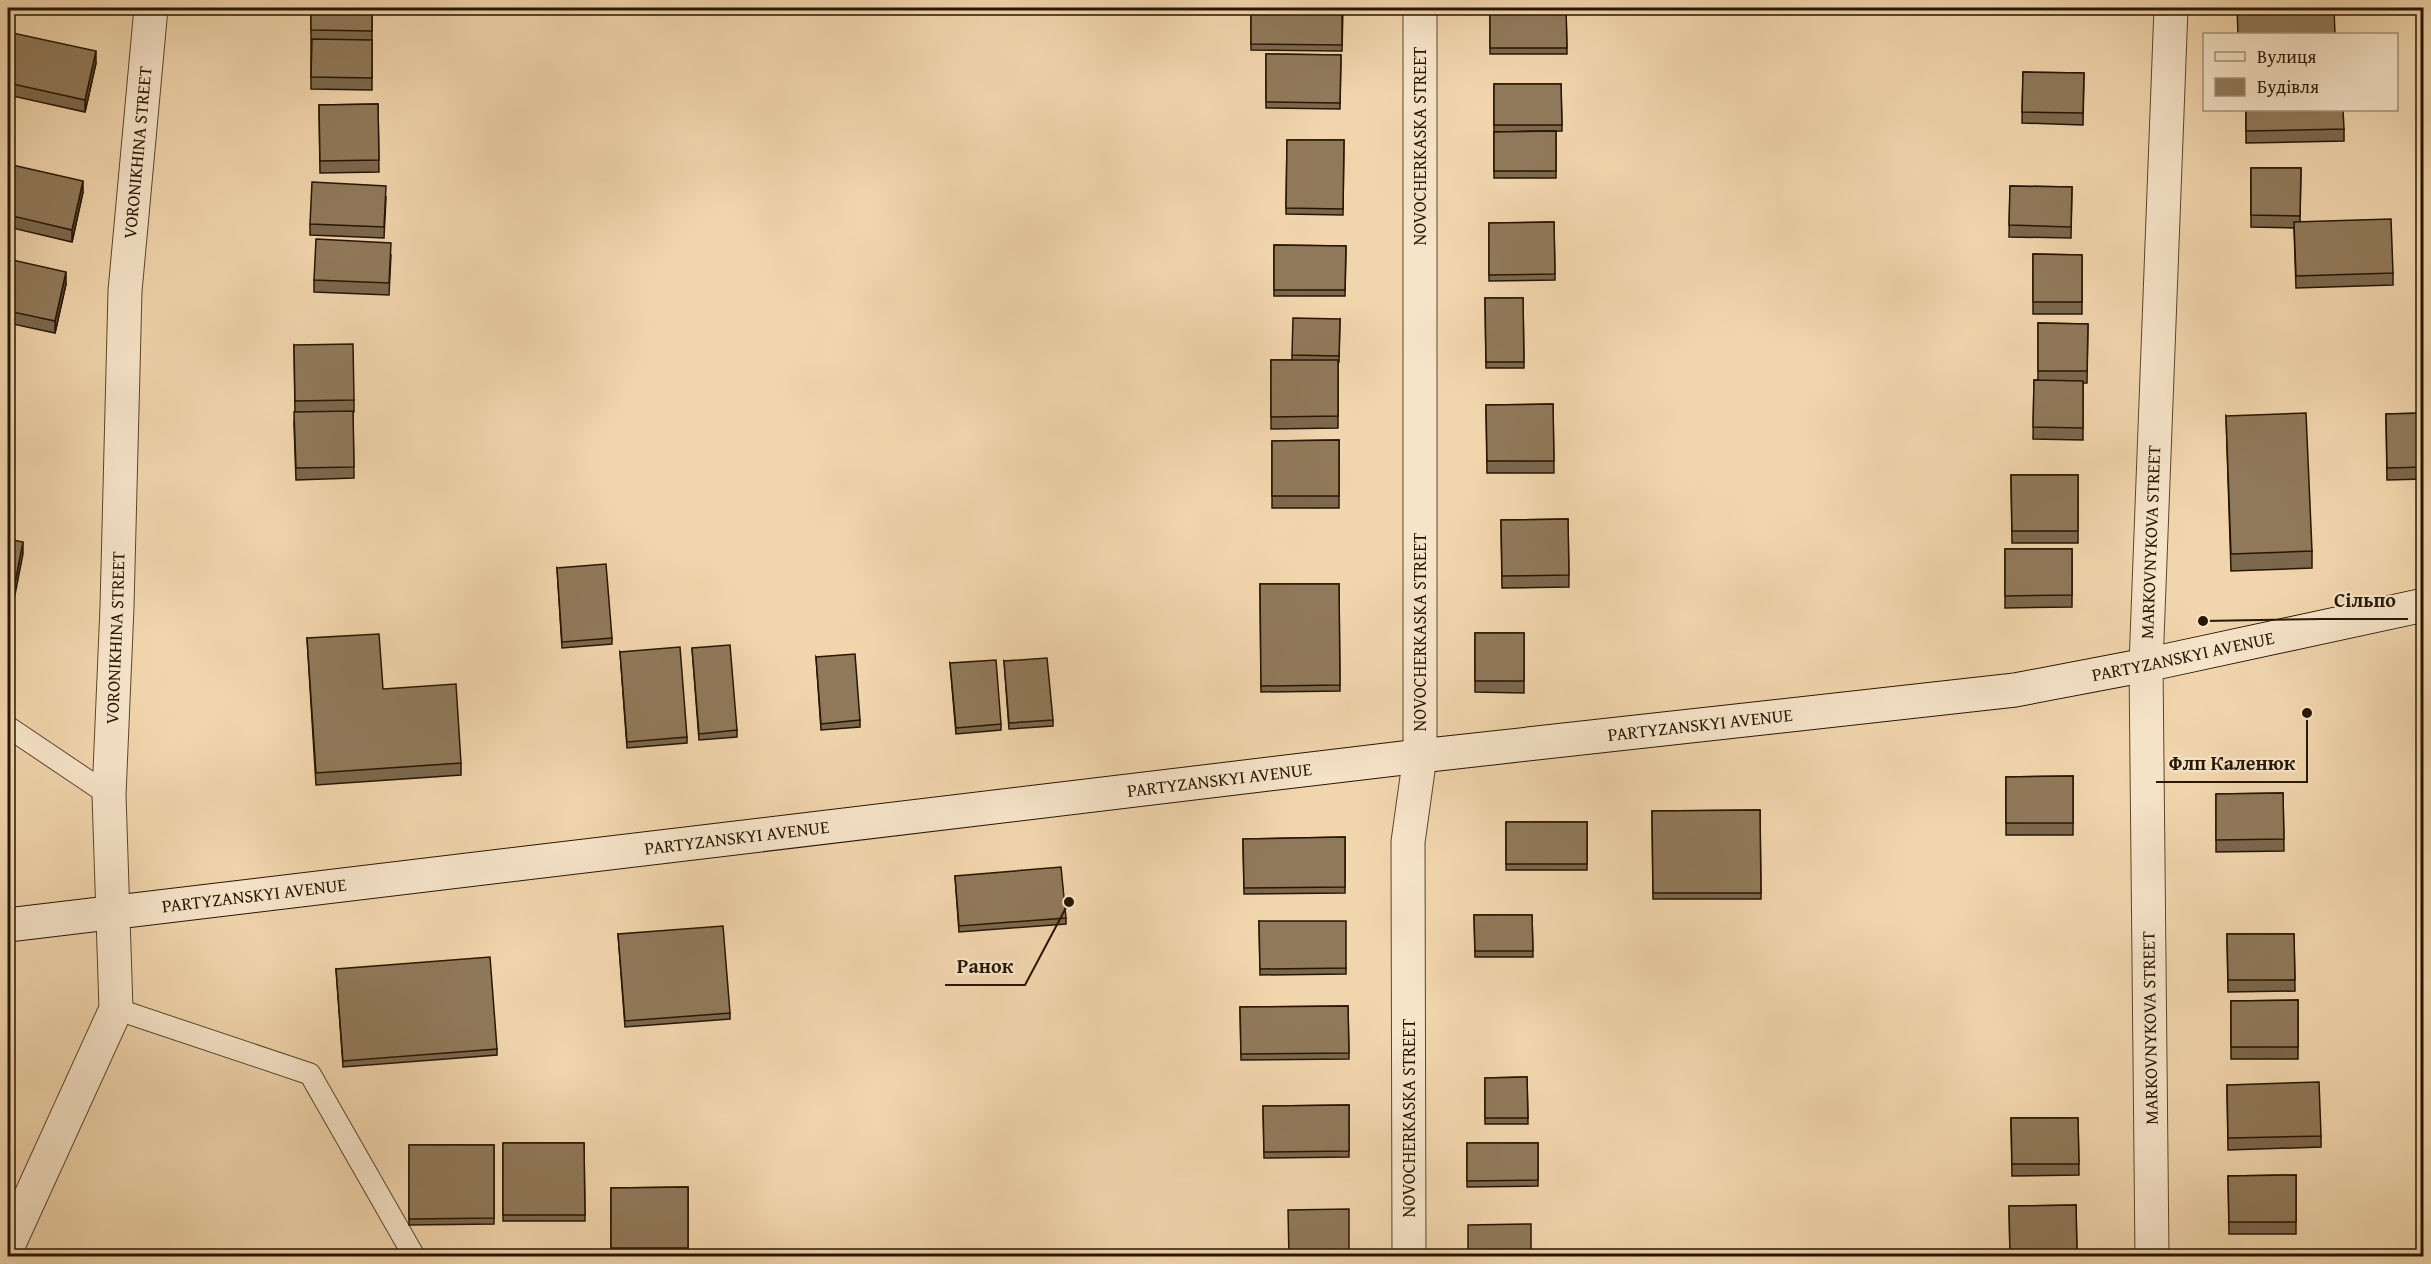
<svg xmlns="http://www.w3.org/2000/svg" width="2431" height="1264" font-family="'Gentium Book Plus',serif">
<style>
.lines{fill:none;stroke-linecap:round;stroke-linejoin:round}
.lane-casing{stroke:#5a462c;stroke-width:23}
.street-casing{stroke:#5a462c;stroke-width:35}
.secondary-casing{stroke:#271602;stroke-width:35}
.lane{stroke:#f6e4c9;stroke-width:21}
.street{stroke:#f6e4c9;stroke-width:33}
.secondary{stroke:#f6e4c9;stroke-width:33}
.wall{fill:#7c684d;stroke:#271602;stroke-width:1.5}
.shaded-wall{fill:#65553f;stroke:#271602;stroke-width:1.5}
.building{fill:#90795a;stroke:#271602;stroke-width:1.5}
.labels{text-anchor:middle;stroke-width:4.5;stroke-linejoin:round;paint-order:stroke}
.street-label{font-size:18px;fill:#271602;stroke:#f6e4c9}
.leader{fill:none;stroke:#271602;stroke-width:2}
.callout-dot{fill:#271602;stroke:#f6e4c9;stroke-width:2}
.callout-label{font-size:20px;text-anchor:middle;font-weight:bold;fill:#271602;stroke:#f6e4c9;stroke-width:4.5;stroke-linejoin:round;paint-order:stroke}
</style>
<rect width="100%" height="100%" fill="#f1d5ac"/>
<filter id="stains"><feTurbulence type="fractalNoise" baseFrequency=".00333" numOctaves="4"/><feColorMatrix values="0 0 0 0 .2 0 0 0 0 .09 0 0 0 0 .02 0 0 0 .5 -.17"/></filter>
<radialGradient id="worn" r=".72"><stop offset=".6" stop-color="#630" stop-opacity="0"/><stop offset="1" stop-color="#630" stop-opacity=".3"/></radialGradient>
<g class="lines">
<defs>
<g id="lane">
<path d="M8 727 109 795"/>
<path d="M116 1009 310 1074 414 1256"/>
</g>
<g id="street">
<path id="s1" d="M8 1246 116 1009 109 795 117 607 125 291 151 8"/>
<path d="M1409 1256 1408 842 1420 756V8"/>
<path id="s2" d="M2152 1256 2146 665 2171 8"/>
</g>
<g id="secondary">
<path id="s3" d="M8 925 1420 756 2015 690 2146 665 2424 605"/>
</g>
</defs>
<use href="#lane" class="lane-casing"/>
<use href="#street" class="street-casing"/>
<use href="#secondary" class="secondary-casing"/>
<use href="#lane" class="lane"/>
<use href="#street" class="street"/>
<use href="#secondary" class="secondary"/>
</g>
<g class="wall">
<path d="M311 8H372V90L311 89Z"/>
<path d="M1251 8H1343L1342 51 1251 50Z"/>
<path d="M1490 8H1566L1567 54H1490Z"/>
<path d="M8 32 96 63 85 112 8 95Z"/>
<path d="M1266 54 1341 55 1340 109 1266 108Z"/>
<path d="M2023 72 2084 73 2083 125 2022 123Z"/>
<path d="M1494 84H1561L1562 131 1494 132Z"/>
<path d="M378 104 379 172 320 173 319 105Z"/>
<path d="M2246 110 2344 129V141L2246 143Z"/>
<path d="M1556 131V178H1494V132Z"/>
<path d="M1287 140H1344L1343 215 1286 214Z"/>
<path d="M8 164 83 192 72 242 8 227Z"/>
<path d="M2251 168H2301L2300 221 2393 273V285L2296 288 2294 228 2251 227Z"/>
<path d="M2010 186 2072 187 2071 238 2009 237Z"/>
<path d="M386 197 384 238 310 235V224Z"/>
<path d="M1554 222 1555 280 1489 281V223Z"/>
<path d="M1274 245 1346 246 1345 296H1274Z"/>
<path d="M2033 254 2082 255V314H2033Z"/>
<path d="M391 255 389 295 314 292V280Z"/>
<path d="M8 259 66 284 55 333 8 323Z"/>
<path d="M1485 298H1523L1524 368H1486Z"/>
<path d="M1340 319 1339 362H1338V428L1271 429V360H1292V355Z"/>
<path d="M2038 323 2088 324 2087 383H2083V440L2033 439 2034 380H2038Z"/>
<path d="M294 345 354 400V412H353L354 478 296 480 294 424 295 412Z"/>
<path d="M1553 404 1554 473H1487L1486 405Z"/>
<path d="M2424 413V479L2387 480 2386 414Z"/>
<path d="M2226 416 2312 551V568L2231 571Z"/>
<path d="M1339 440V508H1272V441Z"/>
<path d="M2011 475H2078V543H2012Z"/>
<path d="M1568 519 1569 587 1502 588 1501 520Z"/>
<path d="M2005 549H2072V607L2005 608Z"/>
<path d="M557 568 612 638V644L562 648Z"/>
<path d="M1260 584H1339L1340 691 1261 692Z"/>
<path d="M1475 633H1524V693L1475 692Z"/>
<path d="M307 638 383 689 461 763V775L316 785Z"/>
<path d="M692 648 737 730V737L699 740Z"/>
<path d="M620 652 687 737V743L627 748Z"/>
<path d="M816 657 860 720V727L821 730Z"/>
<path d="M1004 661 1053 720V726L1009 729Z"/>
<path d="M950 663 1001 724V730L956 734Z"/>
<path d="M2073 776V835H2006V777Z"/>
<path d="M2283 793 2284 851 2216 852V794Z"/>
<path d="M1760 810 1761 899H1653L1652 811Z"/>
<rect x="1506" y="822" width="81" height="48"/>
<path d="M1345 837V893L1244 894 1243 839Z"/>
<path d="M955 876 1066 918V924L959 932Z"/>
<path d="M1474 915H1532L1533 957H1475Z"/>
<path d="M1259 921 1346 968V974L1260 975Z"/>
<path d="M618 934 730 1013V1019L625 1027Z"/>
<path d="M2227 934H2294L2295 991 2228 992Z"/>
<path d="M336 969 497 1049V1055L343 1067Z"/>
<path d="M2298 1000V1059H2231V1001Z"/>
<path d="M1348 1006 1349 1059 1241 1060 1240 1007Z"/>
<path d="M1527 1077 1528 1124H1485V1078Z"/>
<path d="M2227 1085 2321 1136V1147L2228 1150Z"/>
<path d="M1349 1105V1157L1264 1158 1263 1106Z"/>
<path d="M2011 1118H2078L2079 1175 2012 1176Z"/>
<path d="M503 1143H584L585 1221H503Z"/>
<path d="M1467 1143H1538V1186L1467 1187Z"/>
<path d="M409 1145H494V1224L409 1225Z"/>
<path d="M2296 1175V1234H2229L2228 1176Z"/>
<path d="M688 1187V1254H611V1188Z"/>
<path d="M2076 1205 2077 1257H2010L2009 1206Z"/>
</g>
<g class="shaded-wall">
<path d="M96 51V63L85 112V100Z"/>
<path d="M83 181V192L72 242V230Z"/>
<path d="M66 272V284L55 333V321Z"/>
<path d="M23 542V554L8 630V618Z"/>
</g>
<g class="building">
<path d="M311 8H372V31L311 30Z"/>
<path d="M1251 8H1342V45L1251 44Z"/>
<path d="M1490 8H1566L1567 48H1490Z"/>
<path d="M2237 8H2334L2335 34H2238Z"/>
<path d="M8 32 96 51 85 100 8 83Z"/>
<path d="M312 39 372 40V78L311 77Z"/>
<path d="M1266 54 1341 55 1340 103 1266 102Z"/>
<path d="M2023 72 2084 73 2083 113 2022 112Z"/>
<path d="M1494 84H1561L1562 125H1494Z"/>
<path d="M378 104 379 160 320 161 319 105Z"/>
<path d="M2246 110H2343L2344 129 2246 131Z"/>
<path d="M1556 131V171H1494V132Z"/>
<path d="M1287 140H1344L1343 209 1286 208Z"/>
<path d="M8 164 83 181 72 230 8 215Z"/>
<path d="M2251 168H2301L2300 216 2251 215Z"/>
<path d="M312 182 386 186 384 227 310 224Z"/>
<path d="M2010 186 2072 187 2071 227 2009 225Z"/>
<path d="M2391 219 2393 273 2296 276 2294 222Z"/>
<path d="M1554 222 1555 274 1489 275V223Z"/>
<path d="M316 239 391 243 389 283 314 280Z"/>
<path d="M1274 245 1346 246 1345 290H1274Z"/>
<path d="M2033 254 2082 255V302H2033Z"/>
<path d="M8 259 66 272 55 321 8 311Z"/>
<path d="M1485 298H1523L1524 362H1486Z"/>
<path d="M1293 318 1340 319 1339 356 1292 355Z"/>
<path d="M2038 323 2088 324 2087 371H2038Z"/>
<path d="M353 344 354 400 295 401 294 345Z"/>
<path d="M1271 360H1338V416L1271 417Z"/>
<path d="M2034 380 2083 381V428L2033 427Z"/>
<path d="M1553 404 1554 461H1487L1486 405Z"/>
<path d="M353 411 354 467 296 468 294 412Z"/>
<path d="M2306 413 2312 551 2231 554 2226 416Z"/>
<path d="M2424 413V467L2387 468 2386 414Z"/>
<path d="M1339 440V496H1272V441Z"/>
<path d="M2011 475H2078V531H2012Z"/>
<path d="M1568 519 1569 575 1502 576 1501 520Z"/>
<path d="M8 539 23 542 8 618Z"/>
<path d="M2005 549H2072V595L2005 596Z"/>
<path d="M606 564 612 638 562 642 557 568Z"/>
<path d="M1260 584H1339L1340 685 1261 686Z"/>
<rect x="1475" y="633" width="49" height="48"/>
<path d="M379 634 383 689 456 684 461 763 316 773 307 638Z"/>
<path d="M730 645 737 730 699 734 692 648Z"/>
<path d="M680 647 687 737 627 742 620 652Z"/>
<path d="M855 654 860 720 821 724 816 657Z"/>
<path d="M1047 658 1053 720 1009 723 1004 661Z"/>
<path d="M996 660 1001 724 956 728 950 663Z"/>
<path d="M2073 776V823H2006V777Z"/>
<path d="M2283 793 2284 839 2216 840V794Z"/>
<path d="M1760 810 1761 893H1653L1652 811Z"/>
<rect x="1506" y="822" width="81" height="42"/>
<path d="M1345 837V887L1244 888 1243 839Z"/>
<path d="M1061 867 1066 918 959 926 955 876Z"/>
<path d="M1474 915H1532L1533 951H1475Z"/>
<path d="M1259 921H1346V968L1260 969Z"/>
<path d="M723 926 730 1013 625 1021 618 934Z"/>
<path d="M2227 934H2294L2295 980H2228Z"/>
<path d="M490 957 497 1049 343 1061 336 969Z"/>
<path d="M2298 1000V1047H2231V1001Z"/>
<path d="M1348 1006 1349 1053 1241 1054 1240 1007Z"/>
<path d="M1527 1077 1528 1118H1485V1078Z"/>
<path d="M2319 1082 2321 1136 2228 1138 2227 1085Z"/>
<path d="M1349 1105V1151L1264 1152 1263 1106Z"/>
<path d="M2011 1118H2078L2079 1164H2012Z"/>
<path d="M503 1143H584L585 1215H503Z"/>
<path d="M1467 1143H1538V1180L1467 1181Z"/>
<path d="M409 1145H494V1218L409 1219Z"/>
<path d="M2296 1175V1222H2229L2228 1176Z"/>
<path d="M688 1187V1248H611V1188Z"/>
<path d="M2076 1205 2077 1252 2010 1253 2009 1206Z"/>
<path d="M1349 1209V1257H1289L1288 1210Z"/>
<path d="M1531 1224V1257H1468V1225Z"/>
</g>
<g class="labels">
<g class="street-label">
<text transform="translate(1420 146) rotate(-90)" y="6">NOVOCHERKASKA STREET</text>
<text dy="6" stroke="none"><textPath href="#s1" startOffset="1118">VORONIKHINA STREET</textPath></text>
<text dy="6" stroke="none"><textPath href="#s2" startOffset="714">MARKOVNYKOVA STREET</textPath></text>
<text transform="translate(1420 632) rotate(-90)" y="6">NOVOCHERKASKA STREET</text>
<text dy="6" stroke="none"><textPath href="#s1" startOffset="632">VORONIKHINA STREET</textPath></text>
<text dy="6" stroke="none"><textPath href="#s3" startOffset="2192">PARTYZANSKYI AVENUE</textPath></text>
<text dy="6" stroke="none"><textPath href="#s3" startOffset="1704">PARTYZANSKYI AVENUE</textPath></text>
<text dy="6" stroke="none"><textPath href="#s3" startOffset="1220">PARTYZANSKYI AVENUE</textPath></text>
<text dy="6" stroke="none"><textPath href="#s3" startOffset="734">PARTYZANSKYI AVENUE</textPath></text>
<text dy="6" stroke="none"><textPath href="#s3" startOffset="248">PARTYZANSKYI AVENUE</textPath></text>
<text transform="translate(2150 1028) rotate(-91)" y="6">MARKOVNYKOVA STREET</text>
<text transform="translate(1409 1118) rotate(-90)" y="6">NOVOCHERKASKA STREET</text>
</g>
</g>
<path class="leader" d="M2203 621L2322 619H2408M2307 713L2307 782H2156M1069 902L1025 985H945"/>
<g class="callout-dot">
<circle cx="2203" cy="621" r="6"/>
<circle cx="2307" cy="713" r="6"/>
<circle cx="1069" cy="902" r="6"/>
</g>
<g class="callout-label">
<text x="2365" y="607">Сільпо</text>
<text x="2232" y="770">Флп Каленюк</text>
<text x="985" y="973">Ранок</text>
</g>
<rect width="2431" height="1264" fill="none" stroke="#f1d5ac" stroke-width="30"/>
<rect x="9" y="9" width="2413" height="1246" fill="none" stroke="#271602" stroke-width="3"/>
<rect x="15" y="15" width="2401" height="1234" fill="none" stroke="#271602" stroke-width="1.5"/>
<rect x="2203" y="33" width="195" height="78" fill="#f6e4c9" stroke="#a39279" stroke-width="1.5"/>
<rect x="2215" y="52" width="30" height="9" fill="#f6e4c9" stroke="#a39279" stroke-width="1.5"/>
<text x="2257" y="63" font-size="18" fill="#271602">Вулиця</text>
<rect x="2215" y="78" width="30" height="18" fill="#90795a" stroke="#a39279" stroke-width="1.5"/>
<text x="2257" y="93" font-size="18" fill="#271602">Будівля</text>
<rect width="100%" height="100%" filter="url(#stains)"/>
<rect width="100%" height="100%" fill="url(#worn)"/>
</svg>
